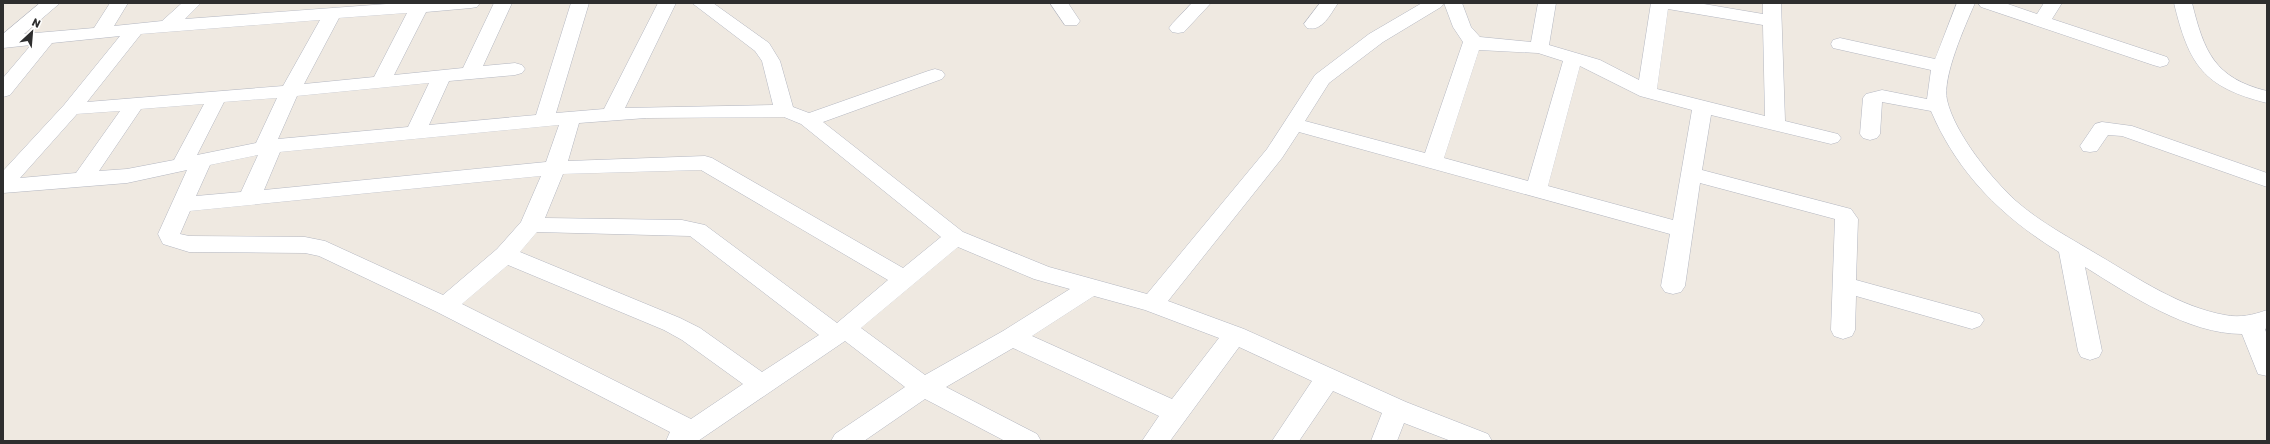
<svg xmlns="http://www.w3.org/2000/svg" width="2270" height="444" font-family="Rubik,sans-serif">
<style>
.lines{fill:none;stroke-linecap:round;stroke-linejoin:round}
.minor-casing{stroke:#b4b7c1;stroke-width:1}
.minor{fill:#fff;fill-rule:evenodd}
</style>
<rect width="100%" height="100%" fill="#efe9e1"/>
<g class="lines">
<defs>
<g id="minor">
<path d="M40 3H60L24 34 94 28 110 3H128L114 26 162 21 182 3H201L185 19 400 3H480L477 7 471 8 426 12 394 75 463 68 494 3H512L483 66 515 63 522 65 525 69 522 73 515 75 449 81 429 125 536 115 571 3H589L556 113 604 109 658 3H676L625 108 773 105 762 61 755 51 692 3H713L769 43 780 61 793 107 809 113 928 71 935 69 942 71 945 75 942 79 823 122 963 232 1049 267 1147 294 1267 149 1315 75 1369 34 1422 3H1444L1441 7 1383 42 1329 83 1305 121 1425 153 1463 42 1453 27 1444 3H1462L1471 27 1480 37 1531 42 1538 3H1556L1549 45 1600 60 1639 80 1651 3H1698L1763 14V3H1781L1785 121 1838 134 1841 138 1838 142 1831 144 1711 115 1702 170 1851 209 1858 219 1856 280 1980 314 1984 320 1980 326 1972 329 1856 296 1855 330 1852 336 1843 339 1834 336 1831 330 1835 219 1700 183 1685 286 1681 292 1673 294 1665 292 1661 286 1670 234 1299 132 1282 158 1168 301 1244 329 1406 402 1488 434 1492 441H1451L1404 423 1397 441H1371L1382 413 1333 391 1299 441H1272L1312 381 1239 347 1170 441H1142L1159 416 1013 348 946 387 1037 434 1041 441H1005L925 399 864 441H831L835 434 905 387 845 341 698 441H666L670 432 437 312 319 256 305 253 189 252 163 244 158 234 187 170 127 183 3 193V171L64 105 120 36 52 43 10 95 3 97V78L31 45 3 48V34ZM1668 9 1763 25 1765 116 1657 89ZM407 13 374 77 304 84 339 18ZM320 20 283 86 87 102 141 34ZM1479 50 1538 53 1563 61 1528 181 1444 158ZM1580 66 1640 96 1692 110 1673 220 1548 186ZM429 83 408 127 278 139 297 96ZM277 98 256 143 197 155 224 102ZM204 104 174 160 127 169 99 171 141 109ZM120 111 76 173 20 178 77 114ZM784 117 801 124 941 237 903 268 712 158 705 156 568 161 579 123 646 118ZM559 125 546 162 264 190 280 152ZM258 155 241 192 196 196 210 165ZM701 170 888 280 837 323 705 225 682 220 545 218 563 174ZM541 176 521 222 497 249 443 295 325 241 305 237 189 236 180 234 190 211ZM537 232 690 236 819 335 762 372 700 328 680 318 520 252ZM958 247 1034 279 1070 289 1003 331 925 375 861 328ZM508 265 664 330 682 340 743 384 691 419 462 304ZM1094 296 1145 310 1219 338 1172 399 1032 336Z"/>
<path d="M1050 3H1068L1080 21 1077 25H1065Z"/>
<path d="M1192 3H1211L1184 32 1178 33 1172 32 1169 28 1172 24Z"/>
<path d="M1320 3H1338C1330 15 1322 32 1307 28L1304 24Z"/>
<path d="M1957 3H1975C1965 26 1942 77 1947 100 1955 134 1991 178 2016 201 2041 223 2072 239 2100 256 2139 279 2180 307 2225 315 2240 318 2253 315 2267 310V328L2265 329 2267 335V376L2258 374 2242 334C2188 334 2130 295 2085 267L2102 351 2099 357 2090 360 2081 357 2078 351 2059 252C2002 217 1958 174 1931 111L1882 102 1880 134 1877 138 1870 140 1863 138 1860 134 1863 98 1866 94 1882 90 1927 99 1931 70 1833 48 1831 44 1833 40 1840 38 1935 59Z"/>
<path d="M1978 3H2005L2037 14 2044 3H2062L2052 19 2167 57 2169 61 2167 65 2160 67 2153 65 1981 7Z"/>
<path d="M2174 3H2192C2204 51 2214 78 2267 91V103C2203 87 2189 65 2174 3Z"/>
<path d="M2102 122 2132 126 2267 173V187L2122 136 2108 135 2097 151 2090 152 2083 151 2080 146 2095 124Z"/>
</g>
</defs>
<use href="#minor" class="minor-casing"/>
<use href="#minor" class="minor"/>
</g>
<rect width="2270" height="444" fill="none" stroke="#2e2e2e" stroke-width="8"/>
<g transform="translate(32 32) rotate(26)" stroke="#ffffff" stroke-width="3" paint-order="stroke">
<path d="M0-3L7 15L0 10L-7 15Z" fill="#2e2e2e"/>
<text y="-6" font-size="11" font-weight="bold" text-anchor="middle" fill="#2e2e2e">N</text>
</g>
</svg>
